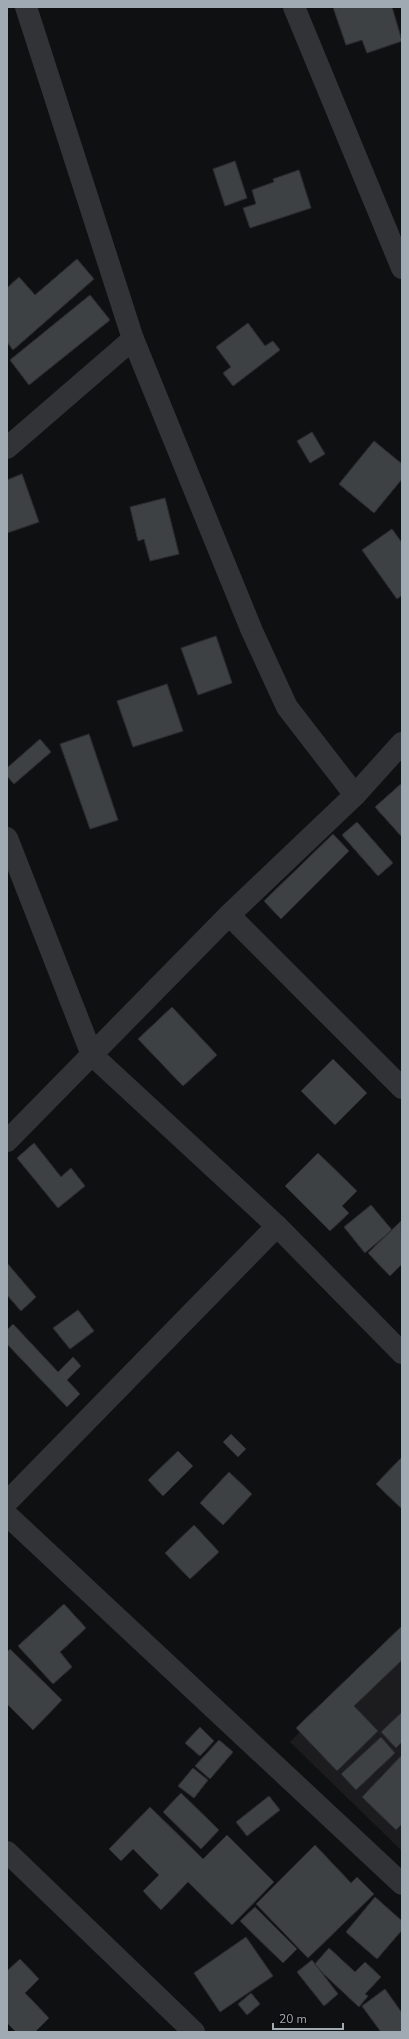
<svg xmlns="http://www.w3.org/2000/svg" width="409" height="2039" font-family="'Nunito Sans',sans-serif">
<style>
.built{fill:#1c1c1e}
.building{fill:#3e4144;stroke:#292a2d}
.lines{fill:none;stroke-linecap:round;stroke-linejoin:round}
.minor{stroke:#313336;stroke-width:22}
</style>
<rect width="100%" height="100%" fill="#0f1011"/>
<path class="built" d="M402 1627V1851L290 1742Z"/>
<g class="building">
<path d="M333 7H392L402 41 367 53 362 40 346 45Z"/>
<path d="M333 7H392L402 41 367 53 362 40 346 45Z"/>
<path d="M235 161 247 198 225 206 213 169Z"/>
<path d="M235 161 247 198 225 206 213 169Z"/>
<path d="M299 170 311 208 250 228 243 208 256 204 252 190 274 182 273 179Z"/>
<path d="M299 170 311 208 250 228 243 208 256 204 252 190 274 182 273 179Z"/>
<path d="M77 259 94 279 13 350 7 342V288L19 277 35 295Z"/>
<path d="M77 259 94 279 13 350 7 342V288L19 277 35 295Z"/>
<path d="M90 295 110 320 29 385 10 360Z"/>
<path d="M90 295 110 320 29 385 10 360Z"/>
<path d="M248 323 265 346 273 341 280 350 233 386 223 373 231 367 216 347Z"/>
<path d="M248 323 265 346 273 341 280 350 233 386 223 373 231 367 216 347Z"/>
<path d="M312 432 325 454 310 463 297 441Z"/>
<path d="M312 432 325 454 310 463 297 441Z"/>
<path d="M374 441 402 464V479L374 513 339 484Z"/>
<path d="M374 441 402 464V479L374 513 339 484Z"/>
<path d="M22 474 39 522 7 533V480Z"/>
<path d="M22 474 39 522 7 533V480Z"/>
<path d="M165 498 179 554 150 561 144 539 138 541 130 507Z"/>
<path d="M165 498 179 554 150 561 144 539 138 541 130 507Z"/>
<path d="M392 529 402 543V595L397 599 362 550Z"/>
<path d="M392 529 402 543V595L397 599 362 550Z"/>
<path d="M216 636 232 683 198 695 181 648Z"/>
<path d="M216 636 232 683 198 695 181 648Z"/>
<path d="M167 684 183 731 133 747 117 701Z"/>
<path d="M167 684 183 731 133 747 117 701Z"/>
<path d="M89 734 118 820 90 829 60 744Z"/>
<path d="M89 734 118 820 90 829 60 744Z"/>
<path d="M40 739 51 752 14 784 7 776V768Z"/>
<path d="M40 739 51 752 14 784 7 776V768Z"/>
<path d="M402 783V837L375 807Z"/>
<path d="M402 783V837L375 807Z"/>
<path d="M357 822 393 863 378 876 342 835Z"/>
<path d="M357 822 393 863 378 876 342 835Z"/>
<path d="M333 834 349 851 281 919 264 901Z"/>
<path d="M333 834 349 851 281 919 264 901Z"/>
<path d="M172 1007 217 1055 183 1086 138 1039Z"/>
<path d="M172 1007 217 1055 183 1086 138 1039Z"/>
<path d="M333 1059 367 1093 335 1125 301 1091Z"/>
<path d="M333 1059 367 1093 335 1125 301 1091Z"/>
<path d="M34 1143 61 1177 71 1168 85 1186 58 1208 17 1158Z"/>
<path d="M34 1143 61 1177 71 1168 85 1186 58 1208 17 1158Z"/>
<path d="M318 1153 357 1191 342 1206 349 1213 330 1231 285 1186Z"/>
<path d="M318 1153 357 1191 342 1206 349 1213 330 1231 285 1186Z"/>
<path d="M371 1205 391 1229 364 1252 344 1227Z"/>
<path d="M371 1205 392 1230 365 1253 344 1227Z"/>
<path d="M401 1221 402 1264 390 1276 368 1253Z"/>
<path d="M401 1221 402 1264 390 1276 368 1253Z"/>
<path d="M7 1263 36 1297 21 1311 7 1295Z"/>
<path d="M7 1263 36 1297 21 1311 7 1295Z"/>
<path d="M78 1310 94 1331 70 1349 53 1328Z"/>
<path d="M78 1310 94 1331 70 1349 53 1328Z"/>
<path d="M13 1324 58 1372 73 1357 81 1366 67 1380 80 1394 67 1407 7 1344V1330Z"/>
<path d="M13 1324 58 1372 73 1357 81 1366 67 1380 80 1394 67 1407 7 1344V1330Z"/>
<path d="M231 1434 246 1449 238 1457 223 1442Z"/>
<path d="M231 1434 246 1449 238 1457 223 1442Z"/>
<path d="M178 1451 193 1466 163 1496 148 1480Z"/>
<path d="M178 1451 193 1466 163 1496 148 1480Z"/>
<path d="M402 1457V1509L376 1484Z"/>
<path d="M402 1457V1509L376 1484Z"/>
<path d="M229 1472 252 1494 223 1525 200 1503Z"/>
<path d="M229 1472 252 1494 223 1525 200 1503Z"/>
<path d="M194 1525 219 1552 190 1579 165 1553Z"/>
<path d="M194 1525 219 1552 190 1579 165 1553Z"/>
<path d="M64 1604 86 1628 60 1652 72 1667 53 1684 18 1646Z"/>
<path d="M64 1604 86 1628 60 1652 72 1667 53 1684 18 1646Z"/>
<path d="M402 1626V1660L354 1706 378 1731 337 1771 296 1728Z"/>
<path d="M402 1626V1660L354 1706 378 1731 337 1771 296 1728Z"/>
<path d="M10 1649 62 1700 33 1730 7 1704V1652Z"/>
<path d="M10 1649 62 1700 33 1730 7 1704V1652Z"/>
<path d="M402 1712V1742L396 1748 381 1732Z"/>
<path d="M402 1712V1742L396 1748 381 1732Z"/>
<path d="M200 1727 214 1741 200 1756 185 1743Z"/>
<path d="M200 1727 214 1741 200 1756 185 1743Z"/>
<path d="M381 1737 395 1753 356 1790 341 1774Z"/>
<path d="M381 1737 395 1753 356 1790 341 1774Z"/>
<path d="M219 1740 233 1752 210 1779 195 1766Z"/>
<path d="M219 1740 233 1752 210 1779 195 1766Z"/>
<path d="M402 1755V1824L396 1830 362 1797Z"/>
<path d="M402 1755V1824L396 1830 362 1797Z"/>
<path d="M193 1768 208 1780 194 1798 178 1786Z"/>
<path d="M193 1768 208 1780 194 1798 178 1786Z"/>
<path d="M181 1793 219 1830 201 1849 163 1812Z"/>
<path d="M181 1793 219 1830 201 1849 163 1812Z"/>
<path d="M269 1796 280 1810 247 1836 236 1822Z"/>
<path d="M269 1796 280 1810 247 1836 236 1822Z"/>
<path d="M150 1807 203 1859 227 1835 274 1882 232 1925 188 1882 161 1910 143 1891 159 1875 133 1849 121 1861 109 1849Z"/>
<path d="M150 1807 203 1859 227 1835 274 1882 232 1925 188 1882 161 1910 143 1891 159 1875 133 1849 121 1861 109 1849Z"/>
<path d="M315 1845 351 1883 357 1877 374 1894 308 1958 256 1904Z"/>
<path d="M315 1845 351 1883 357 1877 374 1894 308 1958 256 1904Z"/>
<path d="M375 1897 402 1921V1930L377 1959 346 1932Z"/>
<path d="M375 1897 402 1921V1930L377 1959 346 1932Z"/>
<path d="M255 1907 297 1949 283 1963 240 1921Z"/>
<path d="M255 1907 297 1949 283 1963 240 1921Z"/>
<path d="M246 1937 273 1976 220 2012 194 1973Z"/>
<path d="M246 1937 273 1976 220 2012 194 1973Z"/>
<path d="M329 1948 355 1972 365 1962 381 1977 365 1994 368 1996 359 2007 314 1965Z"/>
<path d="M329 1948 355 1972 365 1962 381 1977 365 1994 368 1996 359 2007 314 1965Z"/>
<path d="M20 1959 39 1979 25 1993 49 2018 35 2032H16L7 2023V1971Z"/>
<path d="M20 1959 39 1979 25 1993 49 2018 35 2032H16L7 2023V1971Z"/>
<path d="M312 1960 338 1994 324 2006 297 1972Z"/>
<path d="M312 1960 338 1994 324 2006 297 1972Z"/>
<path d="M385 1989 402 2013V2032H381L362 2006Z"/>
<path d="M385 1989 402 2013V2032H381L362 2006Z"/>
<path d="M251 1993 260 2004 247 2015 238 2004Z"/>
<path d="M251 1993 260 2004 247 2015 238 2004Z"/>
</g>
<g class="lines">
<g class="minor">
<path d="M26 7 133 339 252 631 287 707 355 795"/>
<path d="M294 7 402 268"/>
<path d="M7 448 133 339"/>
<path d="M7 838 92 1055 277 1226 402 1353"/>
<path d="M229 915 402 1088"/>
<path d="M7 1141 229 915 355 795 402 743"/>
<path d="M7 1502 277 1226"/>
<path d="M7 1515 402 1884"/>
<path d="M7 1852 194 2032"/>
</g>
</g>
<rect width="409" height="2039" fill="none" stroke="#a0aab2" stroke-width="16"/>
<path d="M273 2023v6h70v-6" fill="none" stroke="#a0aab2" stroke-width="2"/>
<text x="279" y="2023" font-size="12" fill="#a0aab2" stroke="#0b0b0c" stroke-width="3" paint-order="stroke">20 m</text>
</svg>
